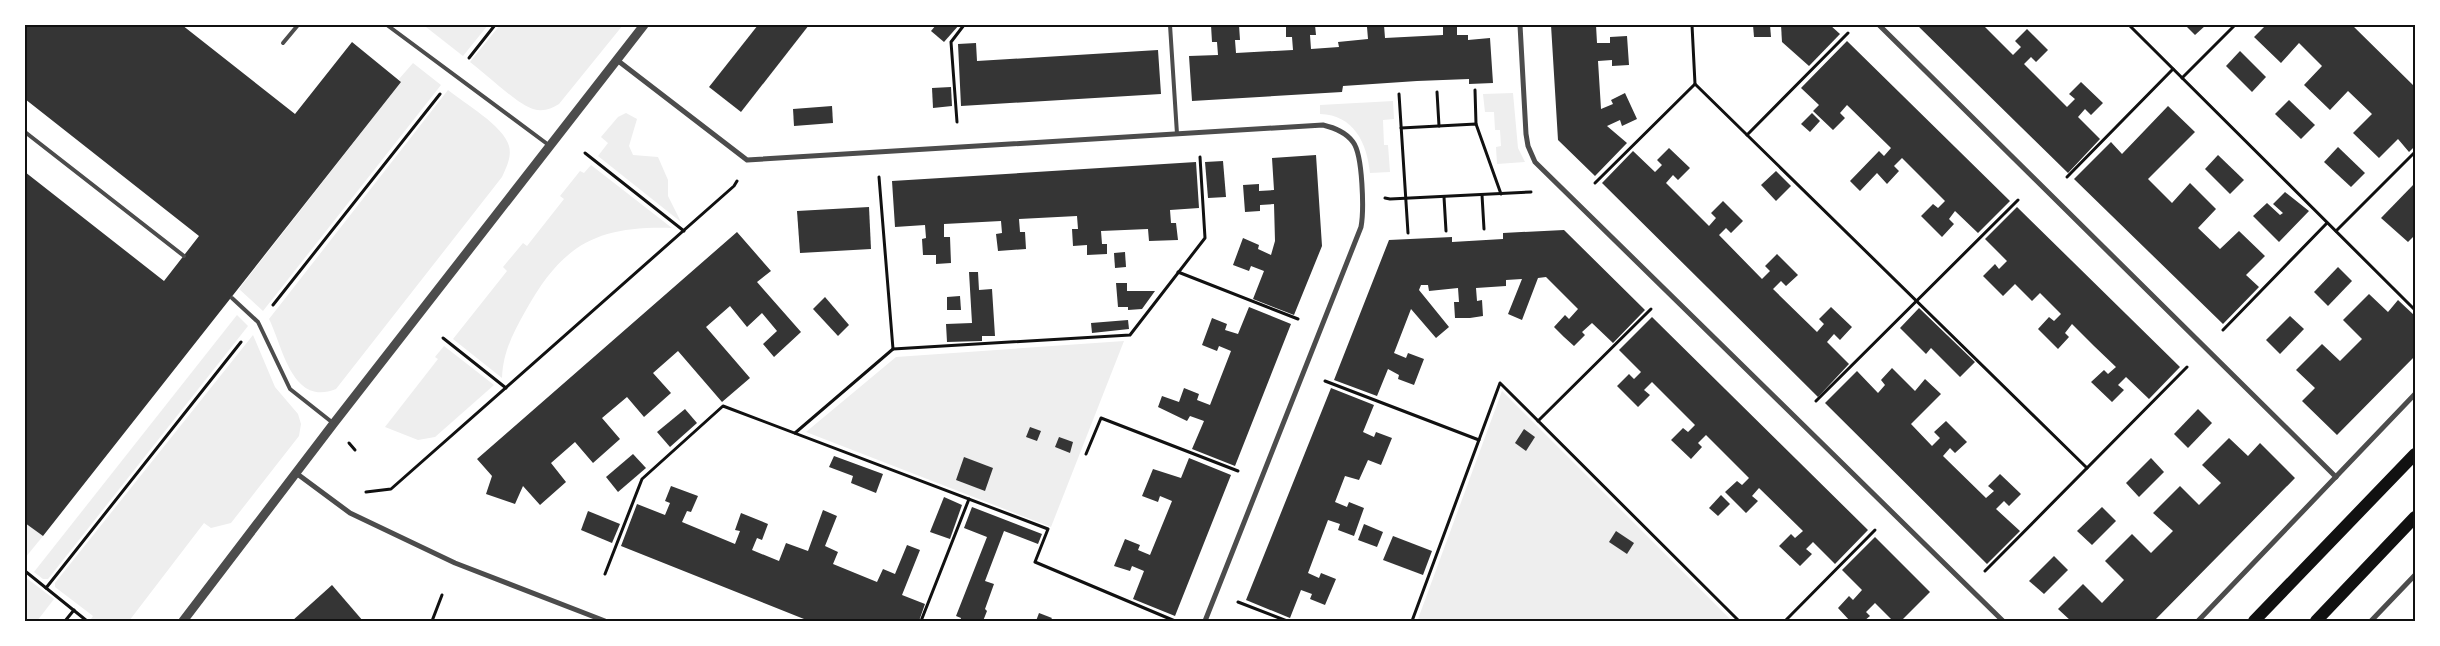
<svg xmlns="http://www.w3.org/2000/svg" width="2440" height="646" font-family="'Work Sans',sans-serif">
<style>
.green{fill:#eee}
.building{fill:#353535}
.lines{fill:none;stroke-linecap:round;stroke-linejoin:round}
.path{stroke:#111;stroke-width:3}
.service{stroke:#4c4c4c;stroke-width:4}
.minor{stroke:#4c4c4c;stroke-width:5}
.tertiary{stroke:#4c4c4c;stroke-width:9}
.primary{stroke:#111;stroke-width:12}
.neatline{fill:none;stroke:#111;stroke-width:2}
</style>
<rect width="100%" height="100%" fill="#fff"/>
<g class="green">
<path d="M427 25H488L463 56 426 27Z"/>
<path d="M500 25H623L559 104C551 109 543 112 533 109 518 105 485 73 470 62Z"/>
<path d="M413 63 441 85 263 311 239 289 401 82 399 79Z"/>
<path d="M448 90C464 103 504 126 509 146 512 157 506 168 502 177L336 389C292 407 283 347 269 319Z"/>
<path d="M1513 93 1518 148 1525 162 1497 164 1496 147 1501 146 1500 130H1495L1494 112H1485L1483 94Z"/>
<path d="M1393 101 1394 119 1383 120 1384 145H1388L1390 172 1370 173C1367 143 1354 115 1320 114V105Z"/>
<path d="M626 113 637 119 629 146 633 155 658 157 668 180V196L681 222 598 156 608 143 601 137 618 117Z"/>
<path d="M591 165 672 228C597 226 563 244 526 310 513 333 503 352 502 378L453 339 507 271 503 267 523 243 527 246 564 199 560 196 580 171 584 173Z"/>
<path d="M237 315 248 326 48 579H43L34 572Z"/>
<path d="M253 335 275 387 298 414 301 424 299 436 231 523 211 528 204 523 129 621H94L91 619 93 616 55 587V583Z"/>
<path d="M1124 341 1051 527 806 432 896 357Z"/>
<path d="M444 346 494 385 435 437 418 440 385 427 438 359 435 357Z"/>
<path d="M1502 391 1732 621H1424L1418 619Z"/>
<path d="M25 523 43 536 25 558Z"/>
<path d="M25 577 54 599 37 621H25Z"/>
</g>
<g class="building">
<path d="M25 25H182L295 114 352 42 401 82 43 536 25 523V172L164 281 199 236 25 99Z"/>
<path d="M758 25H809L741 112 709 87Z"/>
<path d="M936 25H959L944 42 931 31Z"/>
<path d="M1211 25H1239L1240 40H1235L1236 53 1293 50 1292 37H1286V25H1315L1316 35H1310L1311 49 1339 47 1338 42 1368 39 1367 27H1362V25H1384L1385 38 1443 35V25H1457V35H1468V40L1490 38 1493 83 1469 84V79L1417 81 1343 86 1342 92 1192 101 1189 56 1218 55 1217 42H1212Z"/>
<path d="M1551 25H1596L1597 43H1610V37L1627 36 1629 65 1612 66V60L1598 61 1601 109 1613 104 1611 100 1625 93 1637 119 1622 126 1620 120 1607 126 1627 143 1595 176 1558 140Z"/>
<path d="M1753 25H1770L1771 37H1754Z"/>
<path d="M1781 25H1830L1840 34 1809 66 1782 42Z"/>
<path d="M1917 25H1983L2013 55 2021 47 2015 41 2027 29 2048 50 2036 62 2031 57 2024 64 2067 107 2075 99 2069 94 2081 82 2103 103 2091 115 2085 109 2078 117 2100 139 2068 173Z"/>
<path d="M2185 25H2206L2195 35Z"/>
<path d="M2266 25H2352L2415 87V146L2409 152 2398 139 2379 158 2353 133 2372 114 2348 91 2330 110 2304 85 2322 66 2299 43 2281 63 2254 37Z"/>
<path d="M1847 41 2010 201 1978 233 1955 211 1949 219 1954 224 1942 237 1921 216 1933 204 1938 208 1945 201 1902 158 1894 166 1899 171 1887 184 1877 173 1860 191 1850 181 1879 151 1884 156 1891 148 1847 105 1840 113 1845 118 1833 130 1813 111 1819 105 1801 88Z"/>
<path d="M976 43 977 61 1158 50 1161 94 961 106 958 44Z"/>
<path d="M2240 51 2266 77 2252 92 2226 66Z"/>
<path d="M951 87 952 106 933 108 932 88Z"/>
<path d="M2289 100 2315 125 2301 139 2275 114Z"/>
<path d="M832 106 833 123 794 126 793 109Z"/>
<path d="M2168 106 2195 132 2148 179 2172 203 2190 183 2216 209 2198 228 2220 249 2239 231 2265 256 2246 275 2259 287 2223 324 2074 179 2111 142 2122 154Z"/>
<path d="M1812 113 1820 121 1810 132 1801 124Z"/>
<path d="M2338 147 2365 173 2351 187 2324 162Z"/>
<path d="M1669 148 1690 168 1678 180 1673 175 1666 183 1709 226 1716 218 1711 213 1723 201 1743 221 1731 233 1726 228 1719 235 1762 279 1770 271 1765 266 1777 254 1798 275 1786 286 1781 281 1773 289 1817 332 1824 324 1819 319 1831 307 1852 327 1840 340 1834 334 1827 342 1849 364 1818 397 1602 183 1633 151 1655 172 1662 165 1657 160Z"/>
<path d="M1316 155 1322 246 1294 315 1253 299 1264 271 1251 266 1249 271 1233 265 1243 238 1259 245 1258 249 1271 255 1275 241 1274 204 1260 205V211L1245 212 1243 185 1259 184V191L1274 190 1272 158Z"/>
<path d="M2218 155 2244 180 2230 194 2205 169Z"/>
<path d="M1223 161 1226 197 1208 198 1205 162Z"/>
<path d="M1196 162 1199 208 1170 210 1171 223H1176L1178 240 1149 241 1148 229 1101 231 1102 244H1107V254L1087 255V245L1073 246 1072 229H1078L1077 216 1019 219 1020 232H1025L1026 249 998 251 996 234 1002 233 1001 221 944 224V237H950L951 263 936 264V255H923L922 239 926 238 925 225 895 227 892 181Z"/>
<path d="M1776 171 1791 186 1776 201 1761 185Z"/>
<path d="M2415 183V235L2408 242 2381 218Z"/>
<path d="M2285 192 2309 211 2279 242 2253 216 2267 203 2280 215 2283 213 2273 204Z"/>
<path d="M869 207 871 249 800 253 797 211Z"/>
<path d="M2017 207 2180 367 2149 399 2126 377 2118 385 2124 390 2112 402 2091 382 2104 370 2108 374 2116 367 2094 346 2072 324 2065 333 2069 337 2058 349 2038 329 2049 317 2054 321 2061 314 2040 293 2032 301 2015 284 2003 296 1983 276 1995 264 1999 269 2007 261 1985 239Z"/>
<path d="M1564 230 1645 310 1613 343 1592 323 1582 332 1585 335 1574 346 1564 337 1554 327 1565 315 1569 319 1578 309 1546 277 1538 278 1522 320 1508 314 1522 279 1506 280V286L1476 288 1477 301 1482 300 1483 316 1470 318H1455L1454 302H1459L1458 288 1429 291 1428 285H1421L1419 290 1449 327 1436 338 1411 309 1394 353 1406 358 1408 353 1424 359 1414 385 1398 379 1399 375 1388 369 1377 396 1334 380 1389 240 1452 237V242L1503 239V233Z"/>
<path d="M737 232 771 271 757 282 801 332 774 357 763 344 777 331 762 313 747 327 730 306 706 327 750 378 722 402 678 351 653 373 671 393 644 417 627 397 602 418 620 439 593 463 575 442 551 463 566 482 540 505 523 486 515 504 486 494 492 476 477 459Z"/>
<path d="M1125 252 1126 267 1115 268 1114 253Z"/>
<path d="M2338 267 2352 281 2328 306 2314 292Z"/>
<path d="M969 272H978L979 290 992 289 995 336H982V341L947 342 946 324 972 323Z"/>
<path d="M1116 283H1127V291H1155L1142 309 1128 310V307H1118Z"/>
<path d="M2369 294 2388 312 2398 300 2415 316V356L2337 435 2302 401 2315 388 2296 370 2322 344 2340 361 2362 339 2343 320Z"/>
<path d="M960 296 961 310H947V297Z"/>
<path d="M825 297 849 325 838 336 813 309Z"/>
<path d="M1249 307 1291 324 1235 466 1192 449 1204 421 1190 416 1187 421 1158 407 1162 396 1179 402 1184 388 1199 394 1197 400 1210 405 1231 351 1219 346 1217 351 1202 345 1212 318 1227 324 1225 330 1238 334Z"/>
<path d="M1919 308 1975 362 1960 377 1931 348 1926 354 1900 328Z"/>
<path d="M2290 316 2304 329 2280 354 2266 340Z"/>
<path d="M1652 317 1868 530 1835 564 1813 542 1806 549 1812 554 1800 566 1779 546 1791 534 1795 538 1803 531 1759 488 1752 496 1758 501 1746 513 1725 492 1737 481 1742 485 1749 478 1706 435 1698 443 1702 447 1691 459 1671 440 1683 428 1688 432 1695 425 1652 382 1644 390 1650 395 1638 407 1617 386 1629 374 1634 379 1641 372 1619 350Z"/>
<path d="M1128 320 1129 329 1092 333 1091 323Z"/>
<path d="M1892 368 1915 391 1925 379 1941 394 1911 424 1932 446 1940 438 1934 432 1946 421 1967 442 1955 453 1950 448 1943 456 1986 498 1994 491 1988 486 2000 474 2021 494 2009 506 2004 501 1996 509 2020 531 1987 564 1825 403 1857 371 1878 393 1885 385 1881 380Z"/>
<path d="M1331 388 1374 405 1363 432 1374 437 1376 432 1392 438 1381 465 1368 460 1359 480 1345 476 1335 502 1347 507 1349 502 1364 508 1354 536 1338 530 1340 524 1328 520 1308 573 1319 578 1321 573 1336 579 1325 605 1310 599 1312 594 1301 590 1290 618 1246 600Z"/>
<path d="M685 409 697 423 670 447 657 432Z"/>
<path d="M2198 409 2212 423 2188 448 2174 434Z"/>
<path d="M1030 427 1041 431 1037 441 1026 437Z"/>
<path d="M1524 429 1535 437 1526 451 1515 443Z"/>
<path d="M1059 437 1073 442 1070 453 1055 447Z"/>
<path d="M2229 438 2248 456 2260 443 2295 478 2154 621H2071L2058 609 2083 584 2102 603 2124 580 2105 561 2132 534 2151 553 2173 531 2153 513 2180 486 2199 505 2221 483 2202 465Z"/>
<path d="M633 454 646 468 618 492 606 477Z"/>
<path d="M834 456 883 474 876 493 851 483 853 476 829 467Z"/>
<path d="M964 457 993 468 985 491 956 480Z"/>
<path d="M1189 458 1231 475 1175 616 1133 599 1144 571 1132 566 1130 571 1114 566 1125 539 1140 545 1138 550 1150 555 1172 501 1160 496 1158 502 1142 496 1153 469 1181 478Z"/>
<path d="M2151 458 2164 472 2139 497 2126 483Z"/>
<path d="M671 486 698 496 691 512 687 511 682 522 735 544 740 531 735 530 741 513 768 524 762 540 757 538 752 550 779 561 786 543 808 551 823 510 837 516 825 546 838 552 833 564 877 582 883 569 895 574 907 545 920 550 902 595 925 604 919 621H809L621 546 637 504 665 515 670 503 665 501Z"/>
<path d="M1721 495 1730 504 1718 516 1709 508Z"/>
<path d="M944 497 962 505 950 539 930 532Z"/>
<path d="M972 507 1042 534 1038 544 1004 531 985 581 994 584 985 609 987 611 983 621H960L961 618 956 616 987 537 964 528Z"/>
<path d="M2102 507 2116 521 2092 545 2077 531Z"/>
<path d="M588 511 620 524 612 543 581 530Z"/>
<path d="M1364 524 1383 532 1377 547 1358 540Z"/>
<path d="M1616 531 1634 543 1627 554 1609 542Z"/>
<path d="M1393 536 1432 551 1423 575 1383 560Z"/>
<path d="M1875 537 1930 592 1901 621H1893L1875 603 1866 612 1870 616 1864 621H1850L1838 608 1849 596 1853 600 1862 590 1842 570Z"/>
<path d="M2054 556 2068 570 2044 594 2029 581Z"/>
<path d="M332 585 363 621H292Z"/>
<path d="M1039 613 1052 618 1050 621H1036Z"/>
</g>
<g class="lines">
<g class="path">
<path d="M2129 25 2415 310"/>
<path d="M469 58 495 25"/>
<path d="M2182 78 2235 25"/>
<path d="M1695 84 2087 468"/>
<path d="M1475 90 1476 124"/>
<path d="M1437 92 1439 126"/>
<path d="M1399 94 1408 233"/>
<path d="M957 122 951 42 964 25"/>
<path d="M1401 128 1476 124 1501 194"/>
<path d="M1747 135 1848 33"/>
<path d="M585 153 684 231"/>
<path d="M879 177 893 349 1130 335 1205 238 1200 157"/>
<path d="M2067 177 2173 69"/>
<path d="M1595 183 1695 84 1692 25"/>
<path d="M1482 195 1484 229"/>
<path d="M1444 197 1446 231"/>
<path d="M1385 198 1390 199 1531 192"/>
<path d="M2336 231 2415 152"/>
<path d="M1178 272 1298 319"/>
<path d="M273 305 440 94"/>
<path d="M2223 330 2327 223"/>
<path d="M443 338 506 388"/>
<path d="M1325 381 1479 440"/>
<path d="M1816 401 2018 200"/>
<path d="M1538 421 1651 309"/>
<path d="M795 433 893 349"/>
<path d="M349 443 355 450"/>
<path d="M1086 454 1101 418 1238 471"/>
<path d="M366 492 391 489 734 186 737 181"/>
<path d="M25 571 87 621"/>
<path d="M1985 571 2187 367"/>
<path d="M605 574 642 479 723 406 1048 529 1035 562 1175 621"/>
<path d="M46 588 241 342"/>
<path d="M1238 602 1287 621"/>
<path d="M65 621 74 610"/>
<path d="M432 621 442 595"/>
<path d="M921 621 969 499"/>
<path d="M1412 621 1500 383 1739 621"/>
<path d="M1785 621 1875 530"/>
</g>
<g class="service">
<path d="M387 25 550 146"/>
<path d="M1170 25 1177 134"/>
<path d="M283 43 298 25"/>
<path d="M25 132 184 256"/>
<path d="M232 298 258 322 290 389 333 423"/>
</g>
<g class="minor">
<path d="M1520 25 1526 134 1528 146 1535 162 2003 621"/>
<path d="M1879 25 2336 477"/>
<path d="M617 60 747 160 1323 125C1335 128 1346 132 1353 142 1363 155 1364 211 1361 227L1205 621"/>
<path d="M296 473 350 513 455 563 605 621"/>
<path d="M2198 621 2415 394"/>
<path d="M2371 621 2415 575"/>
</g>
<path class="tertiary" d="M183 621 334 423 644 25"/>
<g class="primary">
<path d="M2254 621 2415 454"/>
<path d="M2316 621 2415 517"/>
</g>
</g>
<rect width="2440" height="646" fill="none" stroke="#ffffff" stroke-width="52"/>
<rect x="26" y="26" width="2388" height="594" class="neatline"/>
</svg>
